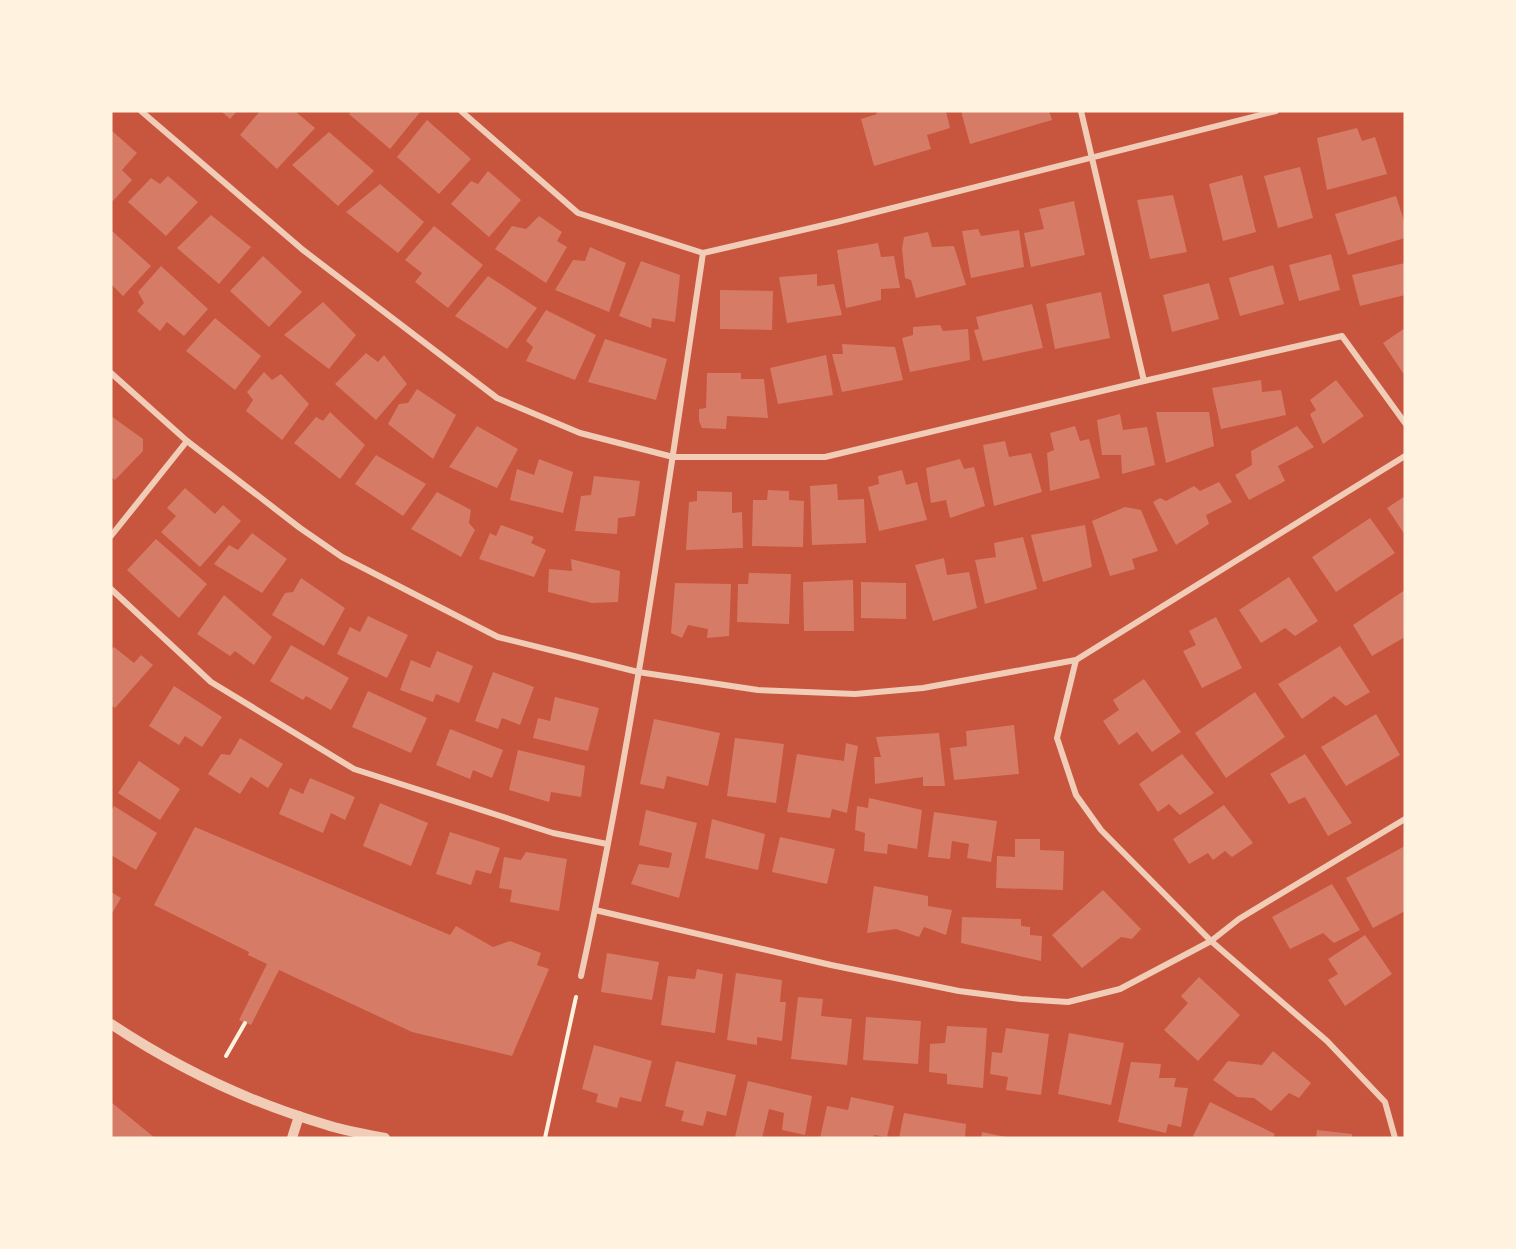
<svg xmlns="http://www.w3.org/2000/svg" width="1516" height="1249" font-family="'Times New Roman',serif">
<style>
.building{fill:#d67c66}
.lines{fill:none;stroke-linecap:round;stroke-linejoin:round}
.path{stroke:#fff3e0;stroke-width:4}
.minor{stroke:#f1ccb7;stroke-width:6}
.tertiary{stroke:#f1ccb7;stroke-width:10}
</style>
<rect width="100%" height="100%" fill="#c8553d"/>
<g class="building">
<path d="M221 111H237L230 119Z"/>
<path d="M260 111H295L315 128 277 169 240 135Z"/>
<path d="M351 111H421L390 149 349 114Z"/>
<path d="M876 111H946L950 128 927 135 931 149 874 166 861 119 877 114Z"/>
<path d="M961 111H1049L1052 120 970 144Z"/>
<path d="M427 120 471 159 439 194 397 157Z"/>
<path d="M1357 128 1362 141 1375 137 1387 174 1327 190 1317 138Z"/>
<path d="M111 130 137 153 122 170 132 180 113 201 111 199Z"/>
<path d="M329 132 374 171 338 206 292 165Z"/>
<path d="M1300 167 1313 218 1278 228 1264 176Z"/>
<path d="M488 171 521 200 489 237 451 204 471 181 478 184Z"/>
<path d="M1242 175 1256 232 1223 241 1209 184Z"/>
<path d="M168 176 198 202 166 236 128 202 151 178 160 184Z"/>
<path d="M380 184 424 222 398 253 346 212Z"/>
<path d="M1173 195 1187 252 1150 259 1137 200Z"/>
<path d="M1396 196 1405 224V238L1348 255 1335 214Z"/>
<path d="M1074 201 1085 255 1031 267 1024 233 1044 229 1039 209Z"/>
<path d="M211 215 251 247 219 284 177 248Z"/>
<path d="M539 216 562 232 557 241 567 247 546 283 495 249 512 226 526 229Z"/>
<path d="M434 226 483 265 448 308 415 282 422 273 405 260Z"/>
<path d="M978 229 981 236 1019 230 1024 267 971 278 962 231Z"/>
<path d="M111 230 151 266 123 296 111 284Z"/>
<path d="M928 232 932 247 954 246 966 285 916 298 911 280 905 278 902 249 904 237Z"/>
<path d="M878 243 881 257 894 256 900 288 881 289V300L846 308 837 250Z"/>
<path d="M590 247 626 263 609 312 555 290 573 260 585 261Z"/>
<path d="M1331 254 1340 290 1299 301 1289 265Z"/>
<path d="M263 256 302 292 269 327 230 291Z"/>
<path d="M641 261 680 275 675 322 652 318 651 328 619 316Z"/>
<path d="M1405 263V295L1360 306 1352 275Z"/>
<path d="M1273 265 1284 304 1240 316 1229 278Z"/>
<path d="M161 266 208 309 184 336 167 322 160 331 137 311 144 303 138 292Z"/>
<path d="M817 274V286L834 284 842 315 787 323 779 277Z"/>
<path d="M488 276 537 308 507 349 455 316Z"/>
<path d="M1209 283 1219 319 1172 332 1163 295Z"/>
<path d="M720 290 773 291 772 330 720 329Z"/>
<path d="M1101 292 1110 338 1055 349 1046 304Z"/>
<path d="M323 302 356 335 329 369 284 335Z"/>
<path d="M1032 304 1043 348 983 361 974 330 979 329 976 317Z"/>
<path d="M546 310 596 335 575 380 526 361 533 347 526 341Z"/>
<path d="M215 318 261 356 235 390 186 351Z"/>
<path d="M940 325 943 331 968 329 970 360 910 372 902 338 913 335V327Z"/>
<path d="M1405 328V376L1383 343Z"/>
<path d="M605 339 667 359 656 400 588 382Z"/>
<path d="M842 344 895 347 903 380 842 392 832 354H843Z"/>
<path d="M366 353 378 362 384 355 407 384 376 420 335 384Z"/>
<path d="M826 355 833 395 778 404 770 368Z"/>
<path d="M264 372 272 380 281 374 309 404 282 440 246 411 253 400 247 392Z"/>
<path d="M707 373H741V379H764L768 418 727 416 726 429 702 428 699 421V409L706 408Z"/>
<path d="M1261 380 1262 392 1281 390 1286 415 1221 429 1212 388Z"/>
<path d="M1336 380 1364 416 1323 444 1310 414 1316 410 1310 400Z"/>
<path d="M417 389 456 415 433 459 388 424 399 404 408 403Z"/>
<path d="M330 412 365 445 340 479 294 443 316 417 323 421Z"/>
<path d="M1156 412H1209L1214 446 1166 463Z"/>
<path d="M1120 414 1123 430 1147 427 1155 465 1122 474 1121 455H1102L1097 420Z"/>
<path d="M111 416 143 439V451L115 480 111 477Z"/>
<path d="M477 426 518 449 497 488 449 467Z"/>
<path d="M1075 426 1080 441 1089 439 1100 478 1050 491 1047 453 1054 450 1050 433Z"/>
<path d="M1297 426 1314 447 1278 466 1285 481 1249 500 1235 475 1252 465 1251 451Z"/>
<path d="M1005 441 1009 457 1031 453 1042 492 994 506 983 445Z"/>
<path d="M376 455 426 484 403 516 355 484Z"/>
<path d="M539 459 573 472 563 513 510 500 517 469 534 475Z"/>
<path d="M960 459 964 469 974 467 985 506 950 518 946 500 931 503 926 468Z"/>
<path d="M902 470 906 485 917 482 927 520 879 531 868 487 879 484 878 476Z"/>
<path d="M594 476 640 481 635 516 618 518 617 534 575 531 581 496 591 495Z"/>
<path d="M1219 482 1232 502 1206 515 1209 524 1176 545 1153 502 1160 498 1166 501 1194 486 1200 491Z"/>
<path d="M837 484 838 500 864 499 866 543 812 545 810 486Z"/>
<path d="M185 488 215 514 223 505 241 521 200 567 161 532 176 516 167 508Z"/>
<path d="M768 490 789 491V500L804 501 803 547 752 546 753 500H767Z"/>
<path d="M697 491 732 492V513L742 512 743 548 686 550 689 502 697 501Z"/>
<path d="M437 492 471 510 469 523 475 530 461 557 411 529Z"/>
<path d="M1405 496V535L1387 508Z"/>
<path d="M1125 507 1141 510 1158 551 1132 559 1135 569 1110 576 1092 521Z"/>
<path d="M1370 518 1395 553 1336 592 1312 557Z"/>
<path d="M501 525 534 537 531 543 546 550 534 577 479 559 490 533 496 536Z"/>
<path d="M1085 525 1092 567 1043 582 1031 535Z"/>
<path d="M252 533 287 559 262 593 214 564 229 545 238 550Z"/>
<path d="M1023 537 1037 589 985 604 975 560 996 557 994 543Z"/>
<path d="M156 539 207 584 179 618 127 570Z"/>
<path d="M944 558 947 575 969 572 977 608 933 621 915 565Z"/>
<path d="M571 559 620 571 618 602 592 603 548 592 549 569 572 571Z"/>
<path d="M749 573 791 574 789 624 737 622 738 584H748Z"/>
<path d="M1289 577 1318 621 1295 636 1285 628 1261 643 1239 610Z"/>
<path d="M301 578 345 608 324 646 272 615 285 593 293 592Z"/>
<path d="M853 580 854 631H804L803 582Z"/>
<path d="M861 582 906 583V619L861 618Z"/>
<path d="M675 583 731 584 729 636 707 638 708 629 688 625 682 638 671 633Z"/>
<path d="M1405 590V637L1372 656 1353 625Z"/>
<path d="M224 595 272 637 254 665 235 651 230 656 197 634Z"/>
<path d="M368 616 408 635 387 678 337 654 350 627 360 632Z"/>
<path d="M1216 617 1242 668 1202 688 1183 651 1196 645 1189 631Z"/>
<path d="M291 645 349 678 331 710 306 696 303 700 270 681Z"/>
<path d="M1340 646 1370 692 1346 706 1334 696 1302 719 1278 684Z"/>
<path d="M114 647 134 663 141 655 153 665 115 708 111 705V650Z"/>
<path d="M437 651 473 666 459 703 436 694 433 702 400 690 411 660 430 668Z"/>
<path d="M493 672 534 687 520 725 502 718 498 729 475 721Z"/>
<path d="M1144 679 1181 732 1152 752 1137 732 1119 745 1103 721 1119 710 1113 700Z"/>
<path d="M174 686 222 717 202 747 185 736 179 745 149 726Z"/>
<path d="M368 691 427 718 411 753 352 727Z"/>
<path d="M1255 692 1285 737 1226 778 1195 733Z"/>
<path d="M555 697 599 708 588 751 533 738 538 718 550 721Z"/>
<path d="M1376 714 1400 755 1346 786 1321 747Z"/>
<path d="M654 719 720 733 708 786 667 776 664 789 640 784Z"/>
<path d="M1014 725 1019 774 954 780 950 748 967 746 966 731Z"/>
<path d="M450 729 503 750 492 778 473 770 470 779 436 765Z"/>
<path d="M939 733 945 786H923V777L875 784 874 757H881L876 737Z"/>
<path d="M240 738 283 764 268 788 251 777 240 794 208 774 221 754 230 755Z"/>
<path d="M735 738 784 744 776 803 727 796Z"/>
<path d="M846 743 858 746 847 813 832 809 830 818 787 812 797 754 844 761Z"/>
<path d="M518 750 585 766 581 797 551 792 549 802 509 790Z"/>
<path d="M1182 754 1214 793 1180 815 1169 804 1158 812 1139 784Z"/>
<path d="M1305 754 1352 823 1328 836 1305 797 1289 804 1270 774Z"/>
<path d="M139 761 180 789 160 820 118 793Z"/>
<path d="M310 778 355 797 345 820 331 813 323 833 279 814 290 788 303 794Z"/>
<path d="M869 798 922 810 917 849 888 844 887 854 864 851 865 833 855 830 857 806 868 808Z"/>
<path d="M380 803 428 823 411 866 363 846Z"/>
<path d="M1224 805 1253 843 1232 857 1225 851 1213 860 1208 853 1189 864 1173 839Z"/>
<path d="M114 806 157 833 136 870 111 855V811Z"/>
<path d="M646 810 697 823 679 898 631 884 639 864 669 868 672 853 639 845Z"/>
<path d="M934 812 997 821 991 862 967 858 969 844 952 841 950 859 928 857Z"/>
<path d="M712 819 765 834 758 870 705 858Z"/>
<path d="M195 827 450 935 456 926 493 947 510 941 541 953 537 965 549 969 512 1056 412 1032 279 970 251 1025 239 1020 267 964 248 955 249 952 154 905Z"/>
<path d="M450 832 500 848 491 874 476 870 471 885 436 874Z"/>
<path d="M780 837 835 849 827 884 772 872Z"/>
<path d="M1015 839H1040V850L1064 851 1063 890 996 888 997 856 1015 857Z"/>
<path d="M1405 846V911L1373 928 1346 878Z"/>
<path d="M526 852 567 859 559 911 510 902 512 890 499 888 504 857 521 860Z"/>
<path d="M1332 884 1360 930 1334 943 1323 933 1290 949 1272 917Z"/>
<path d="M874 886 928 896V906L952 910 946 935 924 927 919 937 896 929 867 933Z"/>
<path d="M1103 890 1141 929 1132 939 1121 937 1082 968 1052 935Z"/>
<path d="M111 892 121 898 111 915Z"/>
<path d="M962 917 1021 919V926L1030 927V935L1042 936 1041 961 961 943Z"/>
<path d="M1365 935 1392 974 1345 1006 1328 980 1338 974 1328 959Z"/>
<path d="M607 953 659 962 652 1000 601 992Z"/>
<path d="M697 969 723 974 715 1033 661 1025 668 976 695 979Z"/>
<path d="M736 973 782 980 780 1002H786L782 1041 757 1037V1045L727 1040Z"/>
<path d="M1199 977 1240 1015 1198 1061 1164 1030 1188 1003 1181 996Z"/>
<path d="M798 997 823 999 821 1016 852 1019 847 1065 791 1059Z"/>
<path d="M866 1017 921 1021 918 1064 863 1060Z"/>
<path d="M947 1026 987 1028 983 1088 947 1084V1074L929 1072 930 1044 945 1043Z"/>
<path d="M1006 1028 1049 1034 1041 1095 1006 1090 1008 1077 990 1074 992 1052 1002 1053Z"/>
<path d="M1069 1033 1124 1043 1111 1105 1058 1094Z"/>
<path d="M594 1045 652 1061 641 1102 620 1097 617 1108 596 1102 598 1094 582 1089Z"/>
<path d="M1273 1051 1311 1083 1299 1098 1289 1093 1271 1111 1254 1098 1237 1097 1213 1080 1228 1061 1262 1065Z"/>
<path d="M676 1061 736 1075 726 1116 707 1111 703 1126 681 1121 684 1111 665 1106Z"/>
<path d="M1131 1062 1161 1064 1159 1078H1176L1174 1087 1188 1088 1181 1127 1168 1124 1166 1133 1118 1122Z"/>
<path d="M748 1081 812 1096 805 1135 782 1130 784 1113 769 1109 762 1138 735 1137Z"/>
<path d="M851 1097 894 1106 887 1137 874 1135V1138H820L827 1106 848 1110Z"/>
<path d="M111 1102 155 1138H111Z"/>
<path d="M1210 1102 1275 1134 1273 1138H1197L1193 1136Z"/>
<path d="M904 1113 966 1124 965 1138H899Z"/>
<path d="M1317 1130 1352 1134V1138H1316Z"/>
<path d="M982 1132 1006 1137V1138H981Z"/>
</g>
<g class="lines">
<g class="path">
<path d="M226 1056 245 1023"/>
<path d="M545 1138 576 997"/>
</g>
<g class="minor">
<path d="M141 111 303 250 497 398 580 433 673 457H825L1144 381 1342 336 1405 423"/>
<path d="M461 111 578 213 703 253 837 222 1276 111"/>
<path d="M1081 111 1144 381"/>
<path d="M111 373 187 441 300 528 342 557 498 637 638 672 758 690 855 694 923 688 1076 660"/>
<path d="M111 536 187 441"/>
<path d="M111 589 211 682 354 769 553 833 607 844"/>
<path d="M595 910 831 965 959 991 1021 999 1068 1002 1120 989 1196 949 1211 941 1239 919 1405 819"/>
<path d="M581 976C633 737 667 495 703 253"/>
<path d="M1395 1138 1385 1102 1327 1041 1211 941 1101 830 1076 795 1057 738 1076 660 1405 456"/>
</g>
<g class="tertiary">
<path d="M111 1024C176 1067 251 1103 327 1125 345 1131 366 1134 385 1138"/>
<path d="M292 1138 299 1116"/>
</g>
</g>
<rect width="1516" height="1249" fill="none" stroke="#fff3e0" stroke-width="225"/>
</svg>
